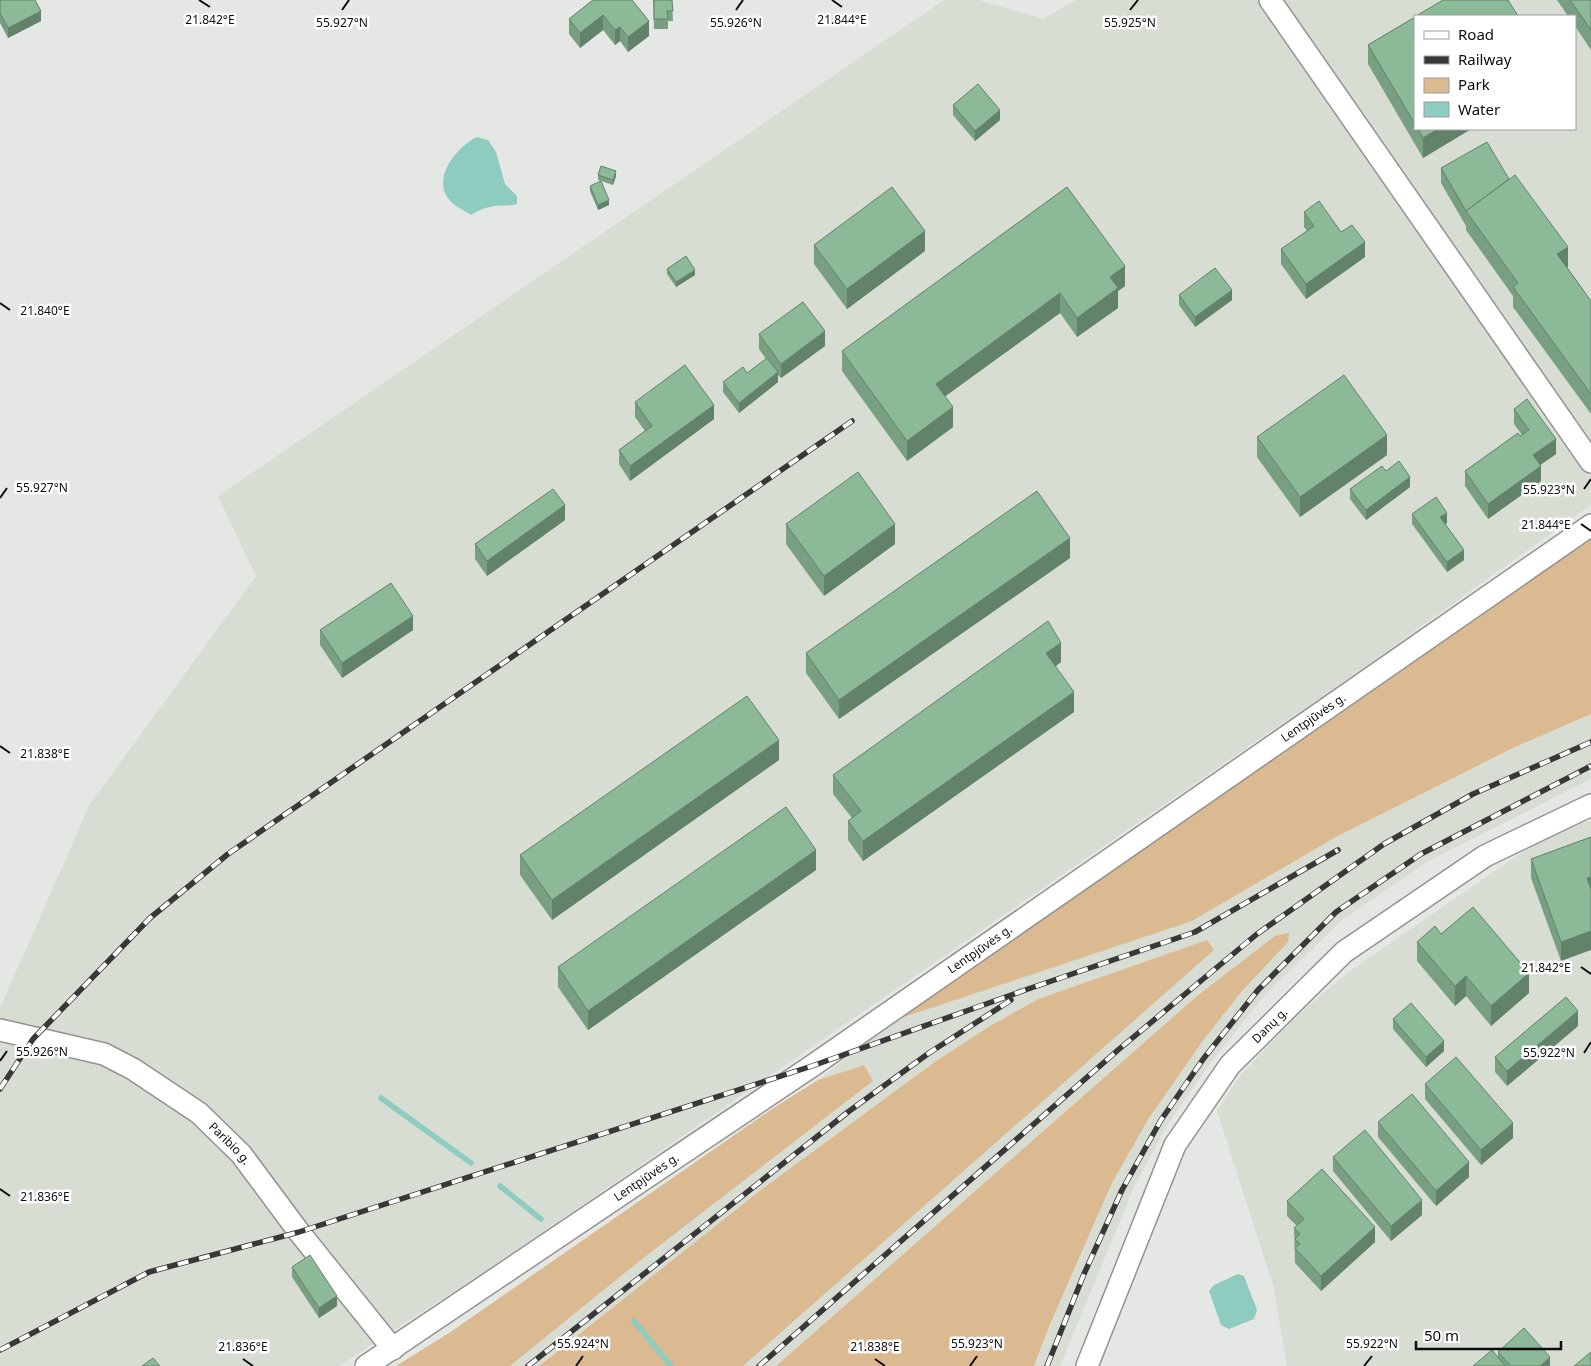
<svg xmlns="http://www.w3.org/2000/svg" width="1591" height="1366" font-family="'Noto Sans',sans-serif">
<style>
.built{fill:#d8ddd3;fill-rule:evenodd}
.green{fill:#dcba91}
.water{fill:#8dccbe}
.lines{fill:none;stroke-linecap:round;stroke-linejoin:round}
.stream{stroke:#8dccbe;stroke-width:5.5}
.minor-casing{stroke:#929391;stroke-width:24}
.minor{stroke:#fff;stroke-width:21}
.rail-casing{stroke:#373837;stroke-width:5.5}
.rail{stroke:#fff;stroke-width:4;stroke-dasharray:11;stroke-linecap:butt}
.wall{fill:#789f82}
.shaded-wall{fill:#62826a}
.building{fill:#8cb997;stroke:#62826a}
.ticks{fill:none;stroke:#0c0d0c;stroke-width:2}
.labels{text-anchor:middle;stroke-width:5;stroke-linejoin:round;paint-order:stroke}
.street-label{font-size:12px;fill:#0c0d0c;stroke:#fff}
.ticks-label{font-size:12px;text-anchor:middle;fill:#0c0d0c;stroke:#fff;stroke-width:5;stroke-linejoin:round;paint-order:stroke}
</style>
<rect width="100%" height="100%" fill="#e5e7e4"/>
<g class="built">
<path d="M944 0H978L1043 19 1076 0H1591V505L1367 665 511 1254 339 1366H0V1008L90 804 256 576 218 496ZM1415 16H1575V129H1415Z"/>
<path d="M1591 714V779L1427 862 1341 921 1265 995 1212 1061 1169 1122 1134 1187 1060 1366H1034L1048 1329 1112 1183 1149 1118 1202 1042 1242 991 1197 996 776 1366H743L1213 950 1207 940 1038 999 990 1026 936 1061 762 1189 539 1366H510L637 1263 864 1065 818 1080 898 1019 1192 921 1336 837 1513 748Z"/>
<path d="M1591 821V1366H1287L1273 1285 1217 1111 1240 1076 1292 1020 1347 973 1537 842 1583 822Z"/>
</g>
<g class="green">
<path d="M1591 536V714L1513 748 1336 837 1192 921 898 1019Z"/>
<path d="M1289 933 1288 942 1242 991 1202 1042 1149 1118 1112 1183 1048 1329 1034 1366H776L1197 996 1275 936Z"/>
<path d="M1207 940 1214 950 743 1366H539L762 1189 936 1061 990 1026 1038 999Z"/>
<path d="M864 1065 873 1081 637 1263 510 1366H396L449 1333 772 1109 818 1080Z"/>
</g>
<g class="water">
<path d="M477 137 488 140 496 152 505 184 517 196V204C509 206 503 205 495 206 486 207 479 210 471 215 463 210 450 204 446 195 435 174 458 146 477 137Z"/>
<path d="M1238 1274 1244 1276 1257 1310 1254 1319 1229 1329 1221 1325 1209 1291 1214 1285Z"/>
</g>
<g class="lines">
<g class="stream">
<path d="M381 1098 471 1163"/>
<path d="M500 1186 541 1219"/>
<path d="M634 1321 671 1366"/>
</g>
<defs>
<g id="minor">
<path d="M1270 0 1591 462"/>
<path id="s1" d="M0 1030 104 1054 133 1069 199 1113 241 1154 299 1232 393 1349"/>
<path id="s2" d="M366 1366 812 1066 1591 525"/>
<path id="s3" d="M1087 1366 1175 1145 1230 1065 1344 952 1485 856 1591 805"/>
</g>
</defs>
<use href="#minor" class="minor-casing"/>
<use href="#minor" class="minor"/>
<defs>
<g id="rail">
<path d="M0 1089 33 1039 150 918 228 854 852 421"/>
<path d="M0 1350 149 1272 299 1232 812 1066 1028 989 1195 932 1338 850"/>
<path d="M528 1366 848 1112 929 1053 1011 1000"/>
<path d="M759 1366 1118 1050 1257 934 1384 844 1473 794 1591 742"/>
<path d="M1047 1366 1084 1274 1122 1190 1161 1120 1204 1058 1258 990 1336 912 1421 854 1591 766"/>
</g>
</defs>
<use href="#rail" class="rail-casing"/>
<use href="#rail" class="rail"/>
</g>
<g class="wall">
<path d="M0 0 41 21 8 38 0 23Z"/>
<path d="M593 0 649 36 628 52 620 41 615 45 603 30 580 48 569 34V19Z"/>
<path d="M653 0H672L673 21H668V29H654Z"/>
<path d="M1557 0H1591V50L1575 26V16H1568Z"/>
<path d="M1415 17V129H1471L1423 158 1368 64V45Z"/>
<path d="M953 105 1000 120 975 141 953 115Z"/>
<path d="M1441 168 1509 179 1568 267H1567L1591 301V414L1513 307V296L1466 230V226L1441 183Z"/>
<path d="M598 175 616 176 613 185 598 180Z"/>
<path d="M590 186 609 205 598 210 590 191Z"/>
<path d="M1067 187 1125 286 1118 291V308L1077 337 1060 313 945 396 953 427 907 461 842 371V351Z"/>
<path d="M1304 212 1341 232 1365 257 1306 299 1281 264V249L1307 231 1304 227Z"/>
<path d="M814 245 925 251 847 309 814 264Z"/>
<path d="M667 269 695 275 676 287 667 274Z"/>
<path d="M1179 295 1232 300 1195 327 1179 305Z"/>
<path d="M759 334 825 346 781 378 778 375V382L739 413 723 392V382L747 373 766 359 759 349Z"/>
<path d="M635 402 714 419 630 481 619 464V450L645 431 635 417Z"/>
<path d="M1514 409 1556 454 1540 465 1541 481 1488 519 1465 486V471L1522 435 1514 424Z"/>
<path d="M1257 437 1387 455 1300 517 1257 457Z"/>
<path d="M1386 471 1410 487 1366 520 1350 499V489Z"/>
<path d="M1412 514 1447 523 1445 524 1464 560 1447 572 1412 524Z"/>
<path d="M565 520 487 576 475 559V544Z"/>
<path d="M786 524 895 544 824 596 786 544Z"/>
<path d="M1070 558 839 719 806 673V653Z"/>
<path d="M320 630H413L342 678 320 645Z"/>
<path d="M1061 662 1056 666 1074 712 863 861 848 840V821L852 818 833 794V775Z"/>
<path d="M779 760 552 920 520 875V855Z"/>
<path d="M1591 837 1561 961 1531 878V859Z"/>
<path d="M816 870 588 1030 558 987V967Z"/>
<path d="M1441 934 1529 993 1491 1026 1466 996 1455 1006 1417 961V942Z"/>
<path d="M1393 1019 1444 1051 1426 1067 1393 1029Z"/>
<path d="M1578 1026 1507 1086 1495 1072V1057Z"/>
<path d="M1425 1084 1513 1138 1481 1165 1425 1099Z"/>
<path d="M1378 1122 1469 1177 1436 1206 1378 1137Z"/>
<path d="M1333 1157 1422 1215 1391 1241 1333 1171Z"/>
<path d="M1287 1201 1375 1242 1321 1291 1295 1263 1294 1228 1297 1226 1287 1216Z"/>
<path d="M292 1267 337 1306 319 1318 292 1277Z"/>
<path d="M1498 1352 1550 1366H1473L1498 1357Z"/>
</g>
<g class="shaded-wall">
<path d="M41 11V21L8 38V28Z"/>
<path d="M603 15V30L580 48V33Z"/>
<path d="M649 21V36L628 52V37Z"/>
<path d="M620 27V41L615 45V30Z"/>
<path d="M1000 110V120L975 141V131Z"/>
<path d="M1438 129H1471L1423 158V138Z"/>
<path d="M616 171V176L613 185V180Z"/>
<path d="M609 200V205L598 210V205Z"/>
<path d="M925 231V251L847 309V289Z"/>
<path d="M1365 242V257L1306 299V284Z"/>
<path d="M1568 247V267L1557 274V254Z"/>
<path d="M1125 266V286L1118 291V308L1077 337V318L1110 277Z"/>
<path d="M695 270V275L676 287V282Z"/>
<path d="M1232 290V300L1195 327V317Z"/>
<path d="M1060 293V313L936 403V384Z"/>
<path d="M825 331V346L781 378V364Z"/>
<path d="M778 372V382L739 413V403Z"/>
<path d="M714 405V419L630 481V466Z"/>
<path d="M953 407V427L907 461V441Z"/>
<path d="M1387 435V455L1300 517V497Z"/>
<path d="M1556 439V454L1533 470V455Z"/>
<path d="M1541 466V481L1488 519V504Z"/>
<path d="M1410 477V487L1366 520V510Z"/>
<path d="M565 505V520L487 576V561Z"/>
<path d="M1447 513V523L1440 527V517Z"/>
<path d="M895 524V544L824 596V576Z"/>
<path d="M1070 538V558L839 719V700Z"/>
<path d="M1464 550V560L1447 572V562Z"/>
<path d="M413 616V630L342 678V663Z"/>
<path d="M1061 643V662L1046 673V653Z"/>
<path d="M1074 692V712L863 861V841Z"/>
<path d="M779 740V760L552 920V900Z"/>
<path d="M816 850V870L588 1030V1011Z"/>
<path d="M1591 877V897L1587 878Z"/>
<path d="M1591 931V950L1561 961V942Z"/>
<path d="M1529 973V993L1491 1026V1006Z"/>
<path d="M1466 976V996L1455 1006V986Z"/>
<path d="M1578 1011V1026L1507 1086V1071Z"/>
<path d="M1444 1041V1051L1426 1067V1057Z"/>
<path d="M1513 1123V1138L1481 1165V1150Z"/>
<path d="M1469 1162V1177L1436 1206V1191Z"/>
<path d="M1422 1200V1215L1391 1241V1226Z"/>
<path d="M1375 1227V1242L1321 1291V1276Z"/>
<path d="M337 1296V1306L319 1318V1308Z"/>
<path d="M1550 1357V1366H1540Z"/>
</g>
<g class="building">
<path d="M0 0H35L41 11 8 28 0 13Z"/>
<path d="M593 0H632L649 21 628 37 620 27 615 30 603 15 580 33 569 19Z"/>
<path d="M654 0H672L673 11H667L668 19H654Z"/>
<path d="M1443 0H1508L1518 16H1416Z"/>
<path d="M1570 0H1591V30Z"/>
<path d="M1415 17V124L1368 45Z"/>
<path d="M978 84 1000 110 975 131 953 105Z"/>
<path d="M1418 129H1438L1423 138Z"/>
<path d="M1487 142 1509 179 1466 211 1441 168Z"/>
<path d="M601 166 616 171 613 180 598 175Z"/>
<path d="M1515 175 1568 247 1557 254 1591 301V394L1513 287 1518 283 1466 211Z"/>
<path d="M601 181 609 200 598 205 590 186Z"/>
<path d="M892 187 925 231 847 289 814 245Z"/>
<path d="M1067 187 1125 266 1110 277 1118 288 1077 318 1060 293 936 384 953 407 907 441 842 351Z"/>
<path d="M1319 201 1341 232 1352 225 1365 242 1306 284 1281 249 1314 226 1304 212Z"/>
<path d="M686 256 695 270 676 282 667 269Z"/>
<path d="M1215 268 1232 290 1195 317 1179 295Z"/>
<path d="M803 302 825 331 781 364 759 334Z"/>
<path d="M767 358 778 372 739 403 723 382 743 367 747 373Z"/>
<path d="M685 365 714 405 630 466 619 450 652 426 635 402Z"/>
<path d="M1344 375 1387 435 1300 497 1257 437Z"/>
<path d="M1527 399 1556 439 1533 455 1541 466 1488 504 1465 471 1518 433 1520 436 1529 430 1514 409Z"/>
<path d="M1399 461 1410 477 1366 510 1350 489 1382 466 1386 471Z"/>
<path d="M858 472 895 524 824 576 786 524Z"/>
<path d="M553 489 565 505 487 561 475 544Z"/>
<path d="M1037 491 1070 538 839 700 806 653Z"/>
<path d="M1436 497 1447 513 1440 517 1464 550 1447 562 1412 514Z"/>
<path d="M391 583 413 616 342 663 320 630Z"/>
<path d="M1048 621 1061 643 1046 653 1074 692 863 841 848 821 861 811 833 775Z"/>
<path d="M747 696 779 740 552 900 520 855Z"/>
<path d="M786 807 816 850 588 1011 558 967Z"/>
<path d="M1591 837V877L1587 878 1591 889V931L1561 942 1531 859Z"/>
<path d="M1473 907 1529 973 1491 1006 1466 976 1455 986 1417 942 1435 926 1441 934Z"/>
<path d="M1566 997 1578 1011 1507 1071 1495 1057Z"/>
<path d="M1411 1003 1444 1041 1426 1057 1393 1019Z"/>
<path d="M1456 1057 1513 1123 1481 1150 1425 1084Z"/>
<path d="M1412 1094 1469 1162 1436 1191 1378 1122Z"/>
<path d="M1365 1130 1422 1200 1391 1226 1333 1157Z"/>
<path d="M1322 1169 1375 1227 1321 1276 1295 1248 1300 1244 1295 1239 1300 1234 1294 1228 1304 1219 1287 1201Z"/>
<path d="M310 1255 337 1296 319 1308 292 1267Z"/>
<path d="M1524 1328 1550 1357 1540 1366H1511L1498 1352Z"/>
<path d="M1492 1350 1505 1366H1473Z"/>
<path d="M1591 1352V1366H1574Z"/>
<path d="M153 1358 160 1366H142Z"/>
</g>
<path class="ticks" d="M199 0 210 7M832 0 842 7M342 10 349 0M736 10 743 0M1130 10 1138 0M0 303 10 310M1584 489 1591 479M0 498 7 488M1581 524 1591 531M0 746 10 753M1581 967 1591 974M1584 1053 1591 1042M0 1061 7 1051M0 1189 10 1196M243 1359 253 1366M875 1359 885 1366M576 1366 583 1356M970 1366 977 1356M1364 1366 1372 1356"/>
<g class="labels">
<g class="street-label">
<text dy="4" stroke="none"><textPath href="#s2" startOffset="1148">Lentpjūvės g.</textPath></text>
<text dy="4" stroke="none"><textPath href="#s2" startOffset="742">Lentpjūvės g.</textPath></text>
<text dy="4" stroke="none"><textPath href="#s3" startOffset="391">Danų g.</textPath></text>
<text dy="4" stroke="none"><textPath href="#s1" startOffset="262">Paribio g.</textPath></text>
<text dy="4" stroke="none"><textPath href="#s2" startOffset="338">Lentpjūvės g.</textPath></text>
</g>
</g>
<g class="ticks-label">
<text x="210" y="24">21.842°E</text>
<text x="842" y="24">21.844°E</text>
<text x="342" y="27">55.927°N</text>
<text x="736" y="27">55.926°N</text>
<text x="1130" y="27">55.925°N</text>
<text x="45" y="315">21.840°E</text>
<text x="42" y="492">55.927°N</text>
<text x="1549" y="494">55.923°N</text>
<text x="1546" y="529">21.844°E</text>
<text x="45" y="758">21.838°E</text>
<text x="1546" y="972">21.842°E</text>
<text x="42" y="1056">55.926°N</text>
<text x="1549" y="1057">55.922°N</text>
<text x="45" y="1201">21.836°E</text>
<text x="583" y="1348">55.924°N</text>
<text x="977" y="1348">55.923°N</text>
<text x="1372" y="1348">55.922°N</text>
<text x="243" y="1351">21.836°E</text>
<text x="875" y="1351">21.838°E</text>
</g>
<rect x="1414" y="15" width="162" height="115" fill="#ffffff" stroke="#9e9e9e"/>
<rect x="1424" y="31" width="25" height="8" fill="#ffffff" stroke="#9e9e9e"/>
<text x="1458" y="40" font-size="15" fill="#0c0d0c">Road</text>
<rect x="1424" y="56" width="25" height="8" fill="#373837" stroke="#9e9e9e"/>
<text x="1458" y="65" font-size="15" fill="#0c0d0c">Railway</text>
<rect x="1424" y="78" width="25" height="15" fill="#dcba91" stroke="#9e9e9e"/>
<text x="1458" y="90" font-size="15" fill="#0c0d0c">Park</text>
<rect x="1424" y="102" width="25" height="15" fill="#8dccbe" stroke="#9e9e9e"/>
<text x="1458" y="115" font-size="15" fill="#0c0d0c">Water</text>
<path d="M1416 1341v8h145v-8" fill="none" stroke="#0c0d0c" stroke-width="2.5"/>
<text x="1424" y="1341" font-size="15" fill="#0c0d0c" stroke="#ffffff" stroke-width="4" paint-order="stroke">50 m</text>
</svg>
